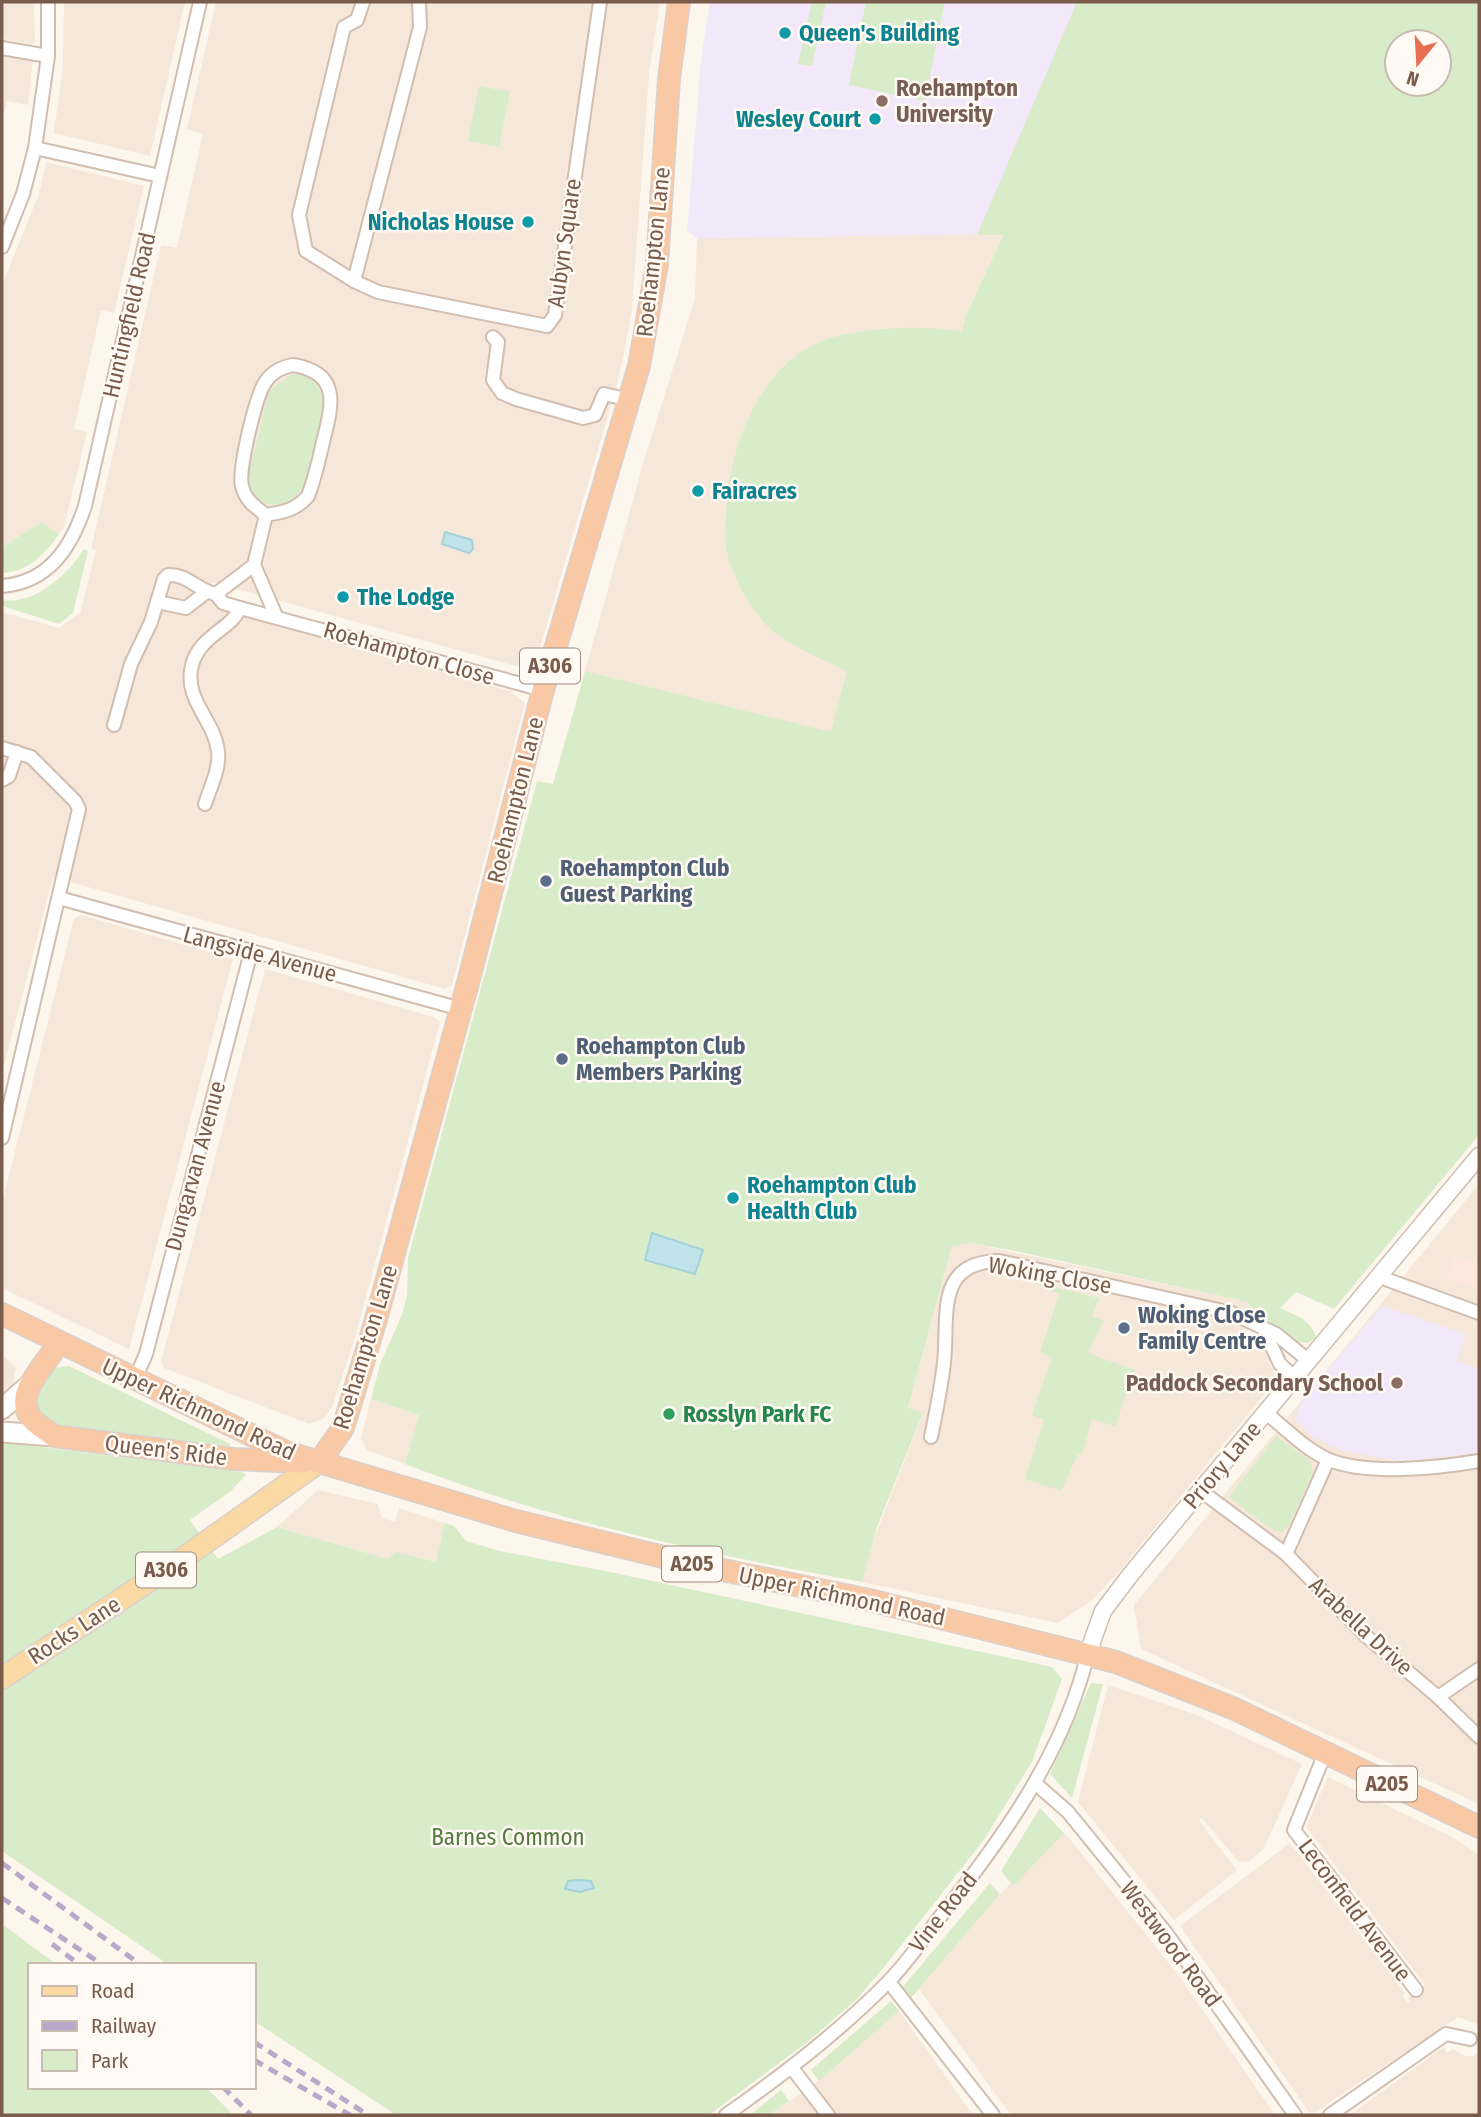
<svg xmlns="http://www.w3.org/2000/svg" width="1481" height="2117" font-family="'Fira Sans Condensed',sans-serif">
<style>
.residential{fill:#f5e8da}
.commercial{fill:#fde8e0}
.education{fill:#f3e8fa}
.green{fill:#d8ecc9;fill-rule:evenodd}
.water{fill:#bfe3e8;stroke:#a5d3da;stroke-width:2}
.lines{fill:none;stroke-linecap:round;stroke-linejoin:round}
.minor-casing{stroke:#d1beb0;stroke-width:16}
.tertiary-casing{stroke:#d1beb0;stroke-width:19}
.secondary-casing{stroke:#d6c0b0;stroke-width:23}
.primary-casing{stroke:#dad1cd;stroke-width:24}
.trunk-casing{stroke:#dad1cd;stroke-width:24}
.minor{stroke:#fff;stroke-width:12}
.tertiary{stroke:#fff;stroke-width:16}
.secondary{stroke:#fff;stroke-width:19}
.primary{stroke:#fbd9a5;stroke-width:21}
.trunk{stroke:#f9c8a4;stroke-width:21}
.rail{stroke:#b9a8c9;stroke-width:5;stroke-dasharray:10 7;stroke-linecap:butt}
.culture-dot{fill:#0f9aa8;stroke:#fffaf3;stroke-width:2.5}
.education-dot{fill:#8d6e63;stroke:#fffaf3;stroke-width:2.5}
.service-dot{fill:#5c6f8a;stroke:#fffaf3;stroke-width:2.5}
.leisure-dot{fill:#2e9e5b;stroke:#fffaf3;stroke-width:2.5}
.labels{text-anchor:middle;stroke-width:5;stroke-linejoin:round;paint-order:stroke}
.shield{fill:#fffaf3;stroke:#a28b7f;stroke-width:2}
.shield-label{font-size:21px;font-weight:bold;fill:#7a5c4d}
.culture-label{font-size:23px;font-weight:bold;fill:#0d838f;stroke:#fffaf3;text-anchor:start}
.education-label{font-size:23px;font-weight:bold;fill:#785e54;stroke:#fffaf3;text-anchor:start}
.street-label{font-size:23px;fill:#7a5c4d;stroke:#fffaf3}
.service-label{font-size:23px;font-weight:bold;fill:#4e5e75;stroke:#fffaf3;text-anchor:start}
.leisure-label{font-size:23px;font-weight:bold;fill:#27864d;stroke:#fffaf3;text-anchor:start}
.park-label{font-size:23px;fill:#537a41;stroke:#fffaf3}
</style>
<rect width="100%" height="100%" fill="#fdf6ec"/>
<g class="residential">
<path d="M2 2H34L35 44 2 39Z"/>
<path d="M64 2H185L150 156 54 133 63 65Z"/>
<path d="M216 2H660L649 74 632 309 626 344 616 388 533 671 212 582 211 600 219 611 227 609 509 691 525 703 452 985 445 989 53 877 2 1073V612L59 628 80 613 96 550 91 549 161 245 177 248 203 134 187 129Z"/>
<path d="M2 54 33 59 28 105 7 101 2 122Z"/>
<path d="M46 162 144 186 114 313 101 310 74 429 87 432 64 527 59 534 42 522 2 547V285L39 194Z"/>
<path d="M1003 234 966 315 912 560 848 671 831 733 585 671 645 457 695 299 697 238Z"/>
<path d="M81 915 233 959 129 1349 2 1288V1203L74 918Z"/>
<path d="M265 969 434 1017 440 1022 354 1341 332 1407 323 1419 309 1424 164 1368 161 1362Z"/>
<path d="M1479 1184V1804L1141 1649 1134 1605Z"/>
<path d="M970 1243 1249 1302 1246 1334 1263 1349 1277 1379 1117 1574 1091 1601 1058 1623 862 1582 867 1557 923 1414 908 1409 952 1246Z"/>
<path d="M2 1354 16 1368 13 1384 2 1394Z"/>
<path d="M371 1399 419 1415 405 1464 367 1450 361 1439Z"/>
<path d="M318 1490 378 1504 382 1518 395 1522 399 1508 445 1523 436 1562 396 1552 388 1559 277 1527Z"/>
<path d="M1108 1685 1197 1715 1302 1764 1264 1848 1250 1861 1239 1862 1201 1817 1199 1821 1237 1870 1174 1920 1078 1802Z"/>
<path d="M1328 1777 1454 1838 1479 1855V2025L1458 2017 1311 2115 1180 1926 1290 1843 1405 1993 1403 1996 1408 2003 1411 2002 1408 1998 1425 1985 1306 1827Z"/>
<path d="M1061 1833 1066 1834 1179 1976 1275 2115H1011L919 1989 1000 1894Z"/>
<path d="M899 2011 973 2115H769L819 2081Z"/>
<path d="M1444 2047 1447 2053 1453 2049 1466 2056H1473L1479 2052V2115H1350Z"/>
</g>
<path class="commercial" d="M1454 1255 1479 1264V1290L1446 1278Z"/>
<g class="education">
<path d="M710 2H1110L1003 234 697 238 687 231 701 59Z"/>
<path d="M1382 1306 1466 1334 1457 1360 1479 1369V1453L1399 1461 1343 1451 1313 1437 1295 1420 1303 1398Z"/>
</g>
<g class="green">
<path d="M812 2H826L812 66 798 64Z"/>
<path d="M866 2H945L925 101 849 85Z"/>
<path d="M1077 2H1479V1135L1334 1309 1296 1292 1280 1308C1294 1315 1312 1319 1316 1338L1308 1343 1298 1342 1249 1307 1248 1302 1015 1251 970 1243 952 1246 908 1408 923 1413 877 1527 862 1582C707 1554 552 1521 405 1464L419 1415 371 1399 380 1364 402 1315 407 1295 408 1258 537 781 553 784 585 671 831 732 847 671C821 659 779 642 761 619 745 599 731 573 726 548 724 538 726 526 726 516 729 451 755 370 820 342 854 327 925 324 962 332L966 315 1003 235H977ZM1397 42H1439V84H1397Z"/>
<path d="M479 86 510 92 499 147 468 141Z"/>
<path d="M291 374C311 374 322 385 324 405 317 435 311 523 263 502 252 497 249 485 249 474L269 391Z"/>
<path d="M42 522 59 534C45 554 28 572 2 573V547Z"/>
<path d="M84 549 88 551 73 613 59 624 2 606V600C35 605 68 575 84 549Z"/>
<path d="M1032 1282 1099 1298 1092 1316 1103 1321 1088 1353 1135 1370 1115 1426 1092 1419 1082 1455 1078 1454 1061 1491 1025 1479 1044 1420 1032 1415 1052 1357 1040 1353 1059 1294Z"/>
<path d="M69 1366 230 1444V1451L48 1424C28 1405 40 1386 55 1368Z"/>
<path d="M1276 1436 1310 1461 1313 1472 1289 1525 1281 1533 1268 1527 1229 1497Z"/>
<path d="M2 1442 242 1472 246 1475 231 1491 190 1520 218 1559 277 1527 388 1559 396 1552 436 1562 445 1523 454 1526 466 1541 500 1551 610 1572 1052 1667 1062 1679 1032 1762 983 1841 884 1967 857 1999 805 2044 709 2115H396L254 2021V1965H169L2 1851Z"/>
<path d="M1091 1683 1103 1684 1072 1798 1050 1774Z"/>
<path d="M1040 1808 1064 1833 1013 1886 1001 1871Z"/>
<path d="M990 1883 1000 1894 911 1998 902 1988Z"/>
<path d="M2 1924 57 1965H30V2087H206L233 2115H2Z"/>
<path d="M891 2001 899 2011 819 2081 811 2070Z"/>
<path d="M781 2090 789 2101 769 2115H750Z"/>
</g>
<g class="water">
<path d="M445 532 472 540 473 549 469 553 442 544Z"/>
<path d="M652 1233 703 1250 695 1274 645 1260Z"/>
<path d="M578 1880 591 1881 594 1888 580 1892 565 1889 568 1881Z"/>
</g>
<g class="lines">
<defs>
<g id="minor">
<path d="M48 2V56L35 148 160 176"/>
<path d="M363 2 357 20 344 27 299 215 306 251 354 281 420 27 419 2"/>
<path d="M2 48 48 56"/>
<path d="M2 247 23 194 35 148"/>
<path d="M354 281 378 292 547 326 555 315 600 2"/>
<path d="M493 337 498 342 493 380 502 393 516 399 583 418 595 415 604 394 630 400"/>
<path d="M293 365C342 373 332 406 323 442 319 460 315 478 308 496 296 510 284 512 266 515 255 507 245 500 242 486 238 470 256 394 266 381 273 371 282 367 293 365Z"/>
<path d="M254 565 276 616"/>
<path d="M2 586C49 582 71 548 85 506L200 2"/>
<path d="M216 594 223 603 240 608 543 690"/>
<path d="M216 594 254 565 266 515"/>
<path d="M157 602 186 608 205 593"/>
<path d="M114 725 131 664 151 622 164 579 168 575C188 574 198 591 216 594"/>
<path d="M2 748 31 757 75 801 79 809 2 1138"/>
<path d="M2 780 9 776 17 752"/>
<path d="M205 804C210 788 220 769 218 752 215 720 183 700 192 665 200 635 232 629 240 608"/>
<path d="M59 898 461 1009"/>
<path d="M1380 1273 1388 1280 1479 1313"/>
<path d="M1264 1330 1280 1364 1295 1378"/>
<path d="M135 1379 146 1354 251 952"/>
<path d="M1266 1413C1285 1428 1305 1449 1327 1459 1366 1476 1438 1468 1479 1461"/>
<path d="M931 1437C936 1413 941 1388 944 1363 949 1317 934 1262 999 1261L1232 1313 1276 1334 1309 1361"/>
<path d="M1201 1491 1286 1554 1366 1636 1438 1697 1479 1737"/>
<path d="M1286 1554 1328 1460"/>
<path d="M1438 1697 1479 1669"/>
<path d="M1325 1753 1294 1830 1416 1990"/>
<path d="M1035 1783 1068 1812 1167 1934 1295 2115"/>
<path d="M889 1982 993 2115"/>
<path d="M792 2068 828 2115"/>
<path d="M726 2115C783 2075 838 2033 887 1983 907 1963 923 1939 940 1917 1003 1838 1064 1753 1088 1653"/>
<path d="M1330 2115 1446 2034 1470 2039"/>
</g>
<path id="tertiary" d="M1088 1653 1103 1611 1131 1574 1479 1156"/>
<g id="secondary">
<path d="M2 1409 29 1385"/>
<path d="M2 1432 54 1436"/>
</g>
<path id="primary" d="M2 1678 185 1557 319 1462"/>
<g id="trunk">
<path d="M2 1314 286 1452 516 1521 684 1562 869 1600 1116 1662 1235 1709 1479 1827"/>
<path d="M58 1343C48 1363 15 1391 29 1415 34 1424 47 1430 54 1436L233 1459 303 1462"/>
<path d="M319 1462 343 1428 375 1323 469 979 543 690 639 366 657 264 669 79 679 2"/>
</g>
</defs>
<use href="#minor" class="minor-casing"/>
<use href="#tertiary" class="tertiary-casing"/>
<use href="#secondary" class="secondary-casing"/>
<use href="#primary" class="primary-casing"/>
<use href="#trunk" class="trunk-casing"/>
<use href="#minor" class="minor"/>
<use href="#tertiary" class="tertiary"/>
<use href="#secondary" class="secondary"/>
<use href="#primary" class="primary"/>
<use href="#trunk" class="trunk"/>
<g class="rail">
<path d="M2 1863 141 1965"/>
<path d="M2 1898 103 1965"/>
<path d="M52 1944 80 1965"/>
<path d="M254 2042 368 2115"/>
<path d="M254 2060 350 2115"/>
<path d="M223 2087 251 2115"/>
</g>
</g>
<g class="culture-dot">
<circle cx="785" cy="33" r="7"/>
<circle cx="875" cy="119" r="7"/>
<circle cx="528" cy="222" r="7"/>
<circle cx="698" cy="491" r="7"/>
<circle cx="343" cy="597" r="7"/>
<circle cx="733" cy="1198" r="7"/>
</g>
<g class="education-dot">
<circle cx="882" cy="101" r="7"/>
<circle cx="1397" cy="1383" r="7"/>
</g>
<g class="service-dot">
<circle cx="546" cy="881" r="7"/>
<circle cx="562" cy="1059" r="7"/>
<circle cx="1124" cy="1328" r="7"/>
</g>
<circle class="leisure-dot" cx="669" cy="1414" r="7"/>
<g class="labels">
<g class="shield">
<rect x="520" y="648.5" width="60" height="35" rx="5"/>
<rect x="662" y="1546.5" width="60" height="35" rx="5"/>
<rect x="136" y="1552.5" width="60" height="35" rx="5"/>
<rect x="1357" y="1766.5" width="60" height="35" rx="5"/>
</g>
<g class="shield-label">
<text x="550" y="673">A306</text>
<text x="692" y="1571">A205</text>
<text x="166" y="1577">A306</text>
<text x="1387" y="1791">A205</text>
</g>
<g class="culture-label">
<text x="799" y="41">Queen's Building</text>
<text x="861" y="127" text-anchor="end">Wesley Court</text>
<text x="514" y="230" text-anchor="end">Nicholas House</text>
<text x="712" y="499">Fairacres</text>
<text x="357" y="605">The Lodge</text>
<text x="747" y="1193">Roehampton Club<tspan x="747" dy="26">Health Club</tspan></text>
</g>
<g class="education-label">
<text x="896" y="96">Roehampton<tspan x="896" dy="26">University</tspan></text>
<text x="1383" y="1391" text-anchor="end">Paddock Secondary School</text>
</g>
<g class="street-label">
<text transform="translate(564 243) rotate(-82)" y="8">Aubyn Square</text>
<text transform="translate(653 252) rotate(-84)" y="8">Roehampton Lane</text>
<text transform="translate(129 315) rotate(-77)" y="8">Huntingfield Road</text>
<text transform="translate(409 653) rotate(16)" y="8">Roehampton Close</text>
<text transform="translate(515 800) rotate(-76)" y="8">Roehampton Lane</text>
<text transform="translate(260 954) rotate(15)" y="8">Langside Avenue</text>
<text transform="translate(195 1166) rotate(-75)" y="8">Dungarvan Avenue</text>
<text transform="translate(1050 1275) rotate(10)" y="8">Woking Close</text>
<text transform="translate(365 1347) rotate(-73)" y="8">Roehampton Lane</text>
<text transform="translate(199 1409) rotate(25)" y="8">Upper Richmond Road</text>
<text transform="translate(166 1450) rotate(7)" y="8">Queen's Ride</text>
<text transform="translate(1222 1465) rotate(-50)" y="8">Priory Lane</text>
<text transform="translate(842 1596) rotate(12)" y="8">Upper Richmond Road</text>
<text transform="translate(1361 1626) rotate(43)" y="8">Arabella Drive</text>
<text transform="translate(74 1630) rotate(-33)" y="8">Rocks Lane</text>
<text transform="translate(1355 1910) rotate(53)" y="8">Leconfield Avenue</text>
<text transform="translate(943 1912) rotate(-52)" y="8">Vine Road</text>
<text transform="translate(1171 1944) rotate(53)" y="8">Westwood Road</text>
</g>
<g class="service-label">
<text x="560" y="876">Roehampton Club<tspan x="560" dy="26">Guest Parking</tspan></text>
<text x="576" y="1054">Roehampton Club<tspan x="576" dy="26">Members Parking</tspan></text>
<text x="1138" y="1323">Woking Close<tspan x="1138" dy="26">Family Centre</tspan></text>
</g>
<g class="leisure-label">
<text x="683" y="1422">Rosslyn Park FC</text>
</g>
<g class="park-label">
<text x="508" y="1845">Barnes Common</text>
</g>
</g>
<rect width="1481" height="2117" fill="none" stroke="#7a5c4d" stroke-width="7"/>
<rect x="28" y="1963" width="228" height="126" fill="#fffaf3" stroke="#cabbb1" stroke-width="2"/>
<rect x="42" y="1986" width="35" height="10" fill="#fbd9a5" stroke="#cabbb1" stroke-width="2"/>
<text x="91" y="1998" font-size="21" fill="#7a5c4d">Road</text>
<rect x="42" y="2021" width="35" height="10" fill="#b9a8c9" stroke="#cabbb1" stroke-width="2"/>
<text x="91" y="2033" font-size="21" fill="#7a5c4d">Railway</text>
<rect x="42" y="2050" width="35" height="21" fill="#d8ecc9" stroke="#cabbb1" stroke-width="2"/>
<text x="91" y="2068" font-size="21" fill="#7a5c4d">Park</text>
<g transform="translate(1418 63) rotate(198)"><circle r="33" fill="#fffaf3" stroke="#cabbb1" stroke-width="2"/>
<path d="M0-5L12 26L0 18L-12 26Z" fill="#e76f51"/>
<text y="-10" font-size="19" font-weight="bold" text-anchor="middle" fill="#7a5c4d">N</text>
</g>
</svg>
